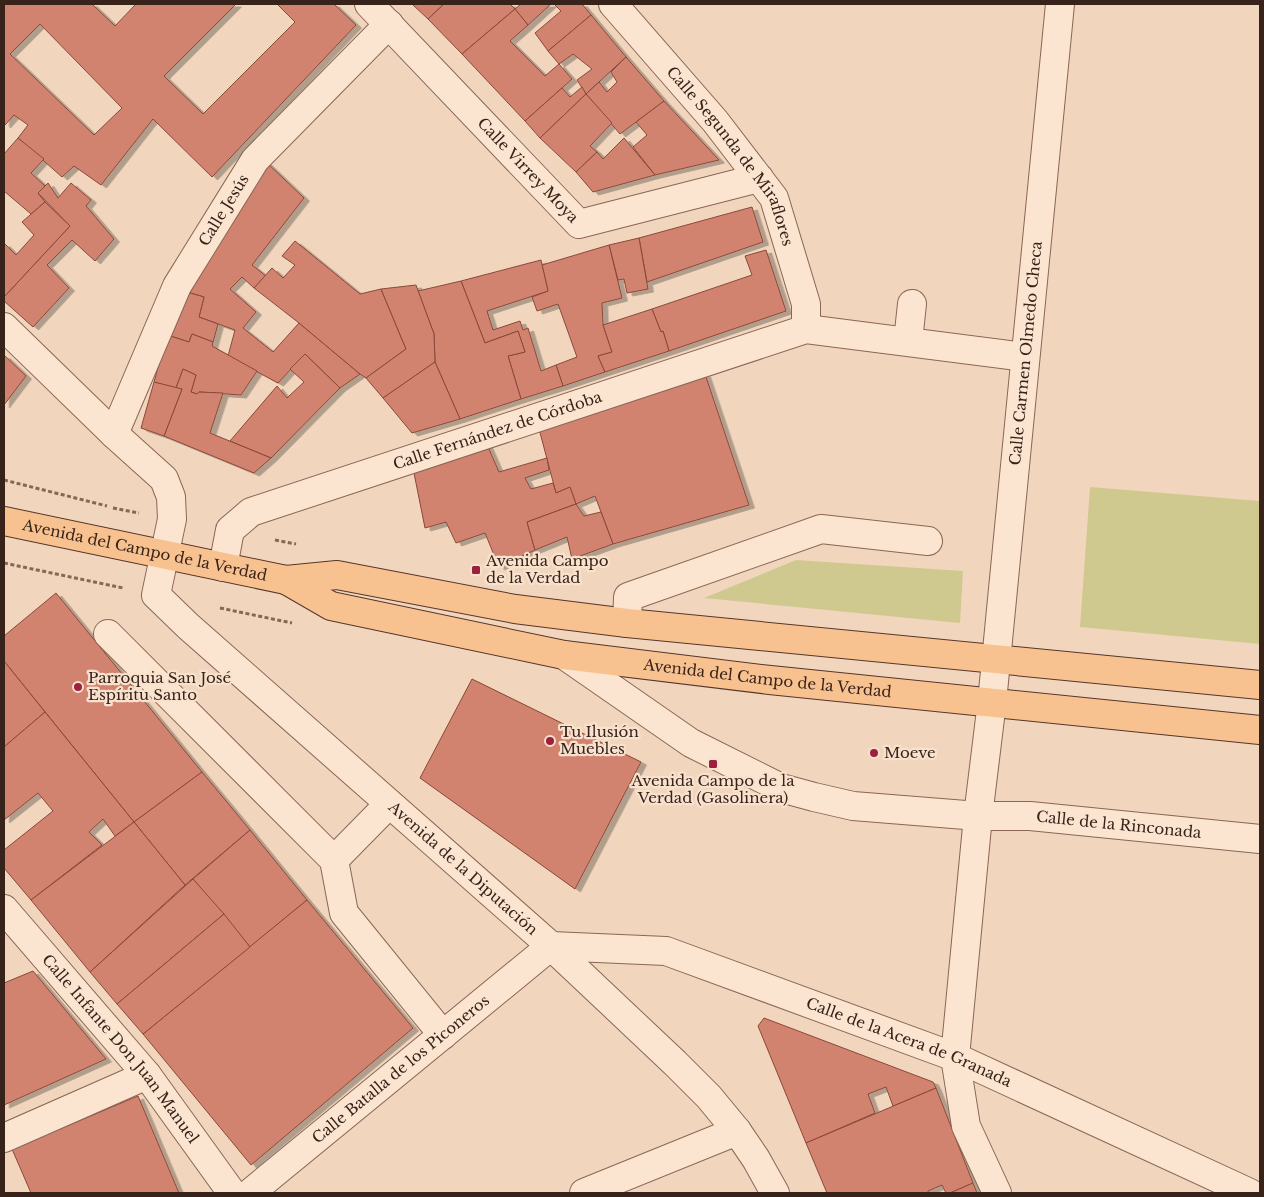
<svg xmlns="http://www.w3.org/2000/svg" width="1264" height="1197" font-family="'Libre Baskerville',serif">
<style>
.green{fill:#cfc990}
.building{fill:#d2836f;stroke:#8b4839;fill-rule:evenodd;filter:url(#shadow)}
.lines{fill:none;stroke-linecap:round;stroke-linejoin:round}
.minor-casing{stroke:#8a6655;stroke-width:30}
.major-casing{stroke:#57352a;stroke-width:30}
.path{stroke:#8a6655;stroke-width:3;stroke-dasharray:4 2.5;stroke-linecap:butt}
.minor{stroke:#fbe5d0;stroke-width:28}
.major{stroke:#f8c290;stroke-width:28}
.poi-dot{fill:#9d203c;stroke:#f8e2cd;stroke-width:2}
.labels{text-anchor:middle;stroke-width:4.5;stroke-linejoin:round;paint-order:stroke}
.street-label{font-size:15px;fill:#38231b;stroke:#f8e2cd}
.poi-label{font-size:15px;fill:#38231b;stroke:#f8e2cd;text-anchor:start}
</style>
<defs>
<filter id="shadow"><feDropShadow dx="5.5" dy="3" stdDeviation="0" flood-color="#0004"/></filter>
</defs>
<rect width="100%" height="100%" fill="#f1d6bd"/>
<g class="green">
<path d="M1090 487 1260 501V644L1080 627Z"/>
<path d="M796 560 963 571 960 623 704 598Z"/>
</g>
<g class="building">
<path d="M4 4H92L115 26 136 4H236L164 76 203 114 295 22 277 4H334L356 25 212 177 153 119 101 185 74 166 62 177 18 138 28 125 14 115 5 125 4 123ZM40 24 122 108 94 135 10 54Z"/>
<path d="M412 4H444L428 19Z"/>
<path d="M444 4H510L515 9 462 54 428 19Z"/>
<path d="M521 4H551L528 25 515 9Z"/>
<path d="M554 4H582L591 15 548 51 535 33 561 11Z"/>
<path d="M515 9 528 25 510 41 545 76 559 64 572 79 525 121 462 54Z"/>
<path d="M591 15 626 57 586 94 577 80 592 69 573 54 559 64 548 51Z"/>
<path d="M626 57 664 101 620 134 586 94 599 82 607 92 617 82 611 72Z"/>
<path d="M582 87 586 94 540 138 525 121 562 88 570 97Z"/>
<path d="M586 94 612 123 590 146 597 152 576 172 540 138Z"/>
<path d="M664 101 719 160 655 175 633 147 647 135 636 122Z"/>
<path d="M18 138 44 159 31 173 45 186 38 193 45 202 31 214 4 191V154Z"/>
<path d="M624 138 655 175 593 192 576 172 597 152 603 159Z"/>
<path d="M264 160 304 198 252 265 266 276 254 288 242 277 230 289 256 312 243 328 273 352 299 323 360 374 340 388 305 354 278 383 228 356 235 330 199 317 204 297 180 290Z"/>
<path d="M48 183 58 198 71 183 91 200 86 206 114 239 95 261 72 240 47 265 69 288 33 327 4 301V297L70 226 38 193Z"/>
<path d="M45 202 70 226 4 297V243L16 255 34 235 22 222Z"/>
<path d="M752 207 763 242 647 282 639 238Z"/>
<path d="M639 238 648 289 627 293 624 279 618 280 609 245Z"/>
<path d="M295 241 360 294 381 289 406 349 366 378 360 374 299 323 254 288 272 268 283 278 295 265 282 256Z"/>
<path d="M609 245 622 298 602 303 603 325 612 352 598 356 605 372 563 386 556 365 577 357 558 304 537 311 532 297 548 291 542 265Z"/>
<path d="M766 250 786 311 669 351 663 331 661 332 652 309 752 275 745 256Z"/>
<path d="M541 260 548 291 487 311 493 330 520 321 523 330 528 328 541 371 556 365 563 386 521 399 508 356 525 352 518 331 485 343 461 281Z"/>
<path d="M461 281 485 343 518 331 525 352 508 356 521 399 460 419 435 362 434 334 418 291Z"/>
<path d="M416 285 434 334 435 362 383 398 366 378 406 349 381 289Z"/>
<path d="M180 290 204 297 199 317 218 324 213 342 192 334 189 342 167 335Z"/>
<path d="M652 309 661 332 663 331 669 351 605 372 598 356 612 352 603 325Z"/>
<path d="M192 334 213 342 212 346 257 371 241 395 199 392 197 394 191 392 196 375 183 369 176 388 154 382 167 335 189 342Z"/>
<path d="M305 354 340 388 271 458 230 441 277 386 287 398 304 382 290 369Z"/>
<path d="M4 355 26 376 4 405Z"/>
<path d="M435 362 460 419 412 433 383 398Z"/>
<path d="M183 369 196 375 191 392 197 394 199 392 223 393 210 433 271 458 254 473 164 436 182 389 176 388Z"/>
<path d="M705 374 749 505 613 544 595 496 576 504 570 487 556 493 538 425Z"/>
<path d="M154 382 182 389 164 436 141 428Z"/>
<path d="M485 440 499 472 547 458 549 470 525 478 531 489 553 483 556 493 570 487 576 504 527 522 535 550 499 567 485 533 456 543 446 522 425 528 412 463Z"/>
<path d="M576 504 584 516 601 512 613 544 572 559 567 537 535 550 527 522Z"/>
<path d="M56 593 202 772 134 822 4 661V636Z"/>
<path d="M4 661 45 712 4 747Z"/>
<path d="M472 679 641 762 575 889 420 778Z"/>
<path d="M45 712 134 822 115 836 103 819 89 832 102 845 31 900 4 868V850L53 811 38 793 4 820V747Z"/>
<path d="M202 772 250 830 185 885 134 822Z"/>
<path d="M134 822 185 885 90 972 31 900Z"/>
<path d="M250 830 307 900 250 947 193 879Z"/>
<path d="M193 879 224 914 117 1004 90 972Z"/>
<path d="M307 900 413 1028 251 1165 143 1034Z"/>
<path d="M224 914 250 947 143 1034 117 1004Z"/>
<path d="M33 971 106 1059 4 1105V983Z"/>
<path d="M764 1018 933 1082 936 1088 893 1106 886 1087 868 1094 875 1113 806 1143 758 1026Z"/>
<path d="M936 1088 973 1183 950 1193H946L942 1185 928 1191V1193H827L806 1143Z"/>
<path d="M138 1096 179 1193H31L12 1149Z"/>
<path d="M973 1183 977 1193H950Z"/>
</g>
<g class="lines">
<defs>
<g id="minor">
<path id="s1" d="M369 4 579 224 759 178"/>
<path id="s2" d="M613 4 715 121 774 198 806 304V329"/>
<path id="s3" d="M4 327 114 434 164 479 171 497 172 519 156 595 188 626 551 946 675 1063 709 1097 737 1131 756 1159 775 1193"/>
<path d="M908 341 912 304"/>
<path id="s4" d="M114 434 177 286 255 160 389 24"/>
<path id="s5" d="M223 567 230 530 251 512 806 329 1025 357"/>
<path d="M627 623 628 597 821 529 928 541"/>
<path d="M108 634 334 860 344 913 443 1035"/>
<path id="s6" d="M564 655 691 743 781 788 814 797 853 806 978 816H1030L1260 839"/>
<path d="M334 860 389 804"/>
<path id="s7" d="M4 909 147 1075 232 1193"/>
<path d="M4 1138 147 1075"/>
<path id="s8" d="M250 1193 551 946 666 951 955 1057 1250 1193"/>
<path d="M584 1193 737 1131"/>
<path id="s9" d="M997 1193 966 1126 955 1057 978 816 992 702 1060 4"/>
</g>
<g id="major">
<path id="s10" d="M4 521 286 580 337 575 515 609 627 623 1260 685"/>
<path id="s11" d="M286 580 331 606 564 655 770 680 1260 730"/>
</g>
</defs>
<use href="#minor" class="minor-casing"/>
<use href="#major" class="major-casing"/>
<g class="path">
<path d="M4 480 107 506"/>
<path d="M113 508 139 513"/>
<path d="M275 540 296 544"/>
<path d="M4 563 123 588"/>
<path d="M220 608 292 623"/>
</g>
<use href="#minor" class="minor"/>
<use href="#major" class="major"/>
</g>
<g class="poi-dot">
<rect x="471" y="565" width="10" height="10" rx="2.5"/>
<circle cx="78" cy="687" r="5"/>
<circle cx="550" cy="741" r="5"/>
<circle cx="874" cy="753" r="5"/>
<rect x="708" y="759" width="10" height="10" rx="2.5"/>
</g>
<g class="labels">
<g class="street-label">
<text dy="5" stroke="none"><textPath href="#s2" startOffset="194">Calle Segunda de Miraflores</textPath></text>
<text dy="5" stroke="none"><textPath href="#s1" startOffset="230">Calle Virrey Moya</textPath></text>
<text dy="5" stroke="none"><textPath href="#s4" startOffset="250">Calle Jesús</textPath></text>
<text dy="5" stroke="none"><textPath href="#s9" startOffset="851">Calle Carmen Olmedo Checa</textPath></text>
<text dy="5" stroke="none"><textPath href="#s5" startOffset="325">Calle Fernández de Córdoba</textPath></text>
<text dy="5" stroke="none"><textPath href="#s10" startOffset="144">Avenida del Campo de la Verdad</textPath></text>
<text dy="5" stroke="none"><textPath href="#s11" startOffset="495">Avenida del Campo de la Verdad</textPath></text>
<text dy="5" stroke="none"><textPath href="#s6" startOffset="596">Calle de la Rinconada</textPath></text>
<text dy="5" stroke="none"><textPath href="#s3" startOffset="751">Avenida de la Diputación</textPath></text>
<text dy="5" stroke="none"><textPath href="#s8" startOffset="764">Calle de la Acera de Granada</textPath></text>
<text dy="5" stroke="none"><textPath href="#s7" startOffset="182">Calle Infante Don Juan Manuel</textPath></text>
<text dy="5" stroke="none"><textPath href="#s8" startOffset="195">Calle Batalla de los Piconeros</textPath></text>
</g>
<g class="poi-label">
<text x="486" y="566">Avenida Campo<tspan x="486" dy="17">de la Verdad</tspan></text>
<text x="88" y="683">Parroquia San José<tspan x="88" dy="17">Espíritu Santo</tspan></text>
<text x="560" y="737">Tu Ilusión<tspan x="560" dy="17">Muebles</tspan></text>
<text x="884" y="758">Moeve</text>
<text x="713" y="786" text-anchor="middle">Avenida Campo de la<tspan x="713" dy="17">Verdad (Gasolinera)</tspan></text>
</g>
</g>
<rect width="1264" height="1197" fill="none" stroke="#38231b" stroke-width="10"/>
</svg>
